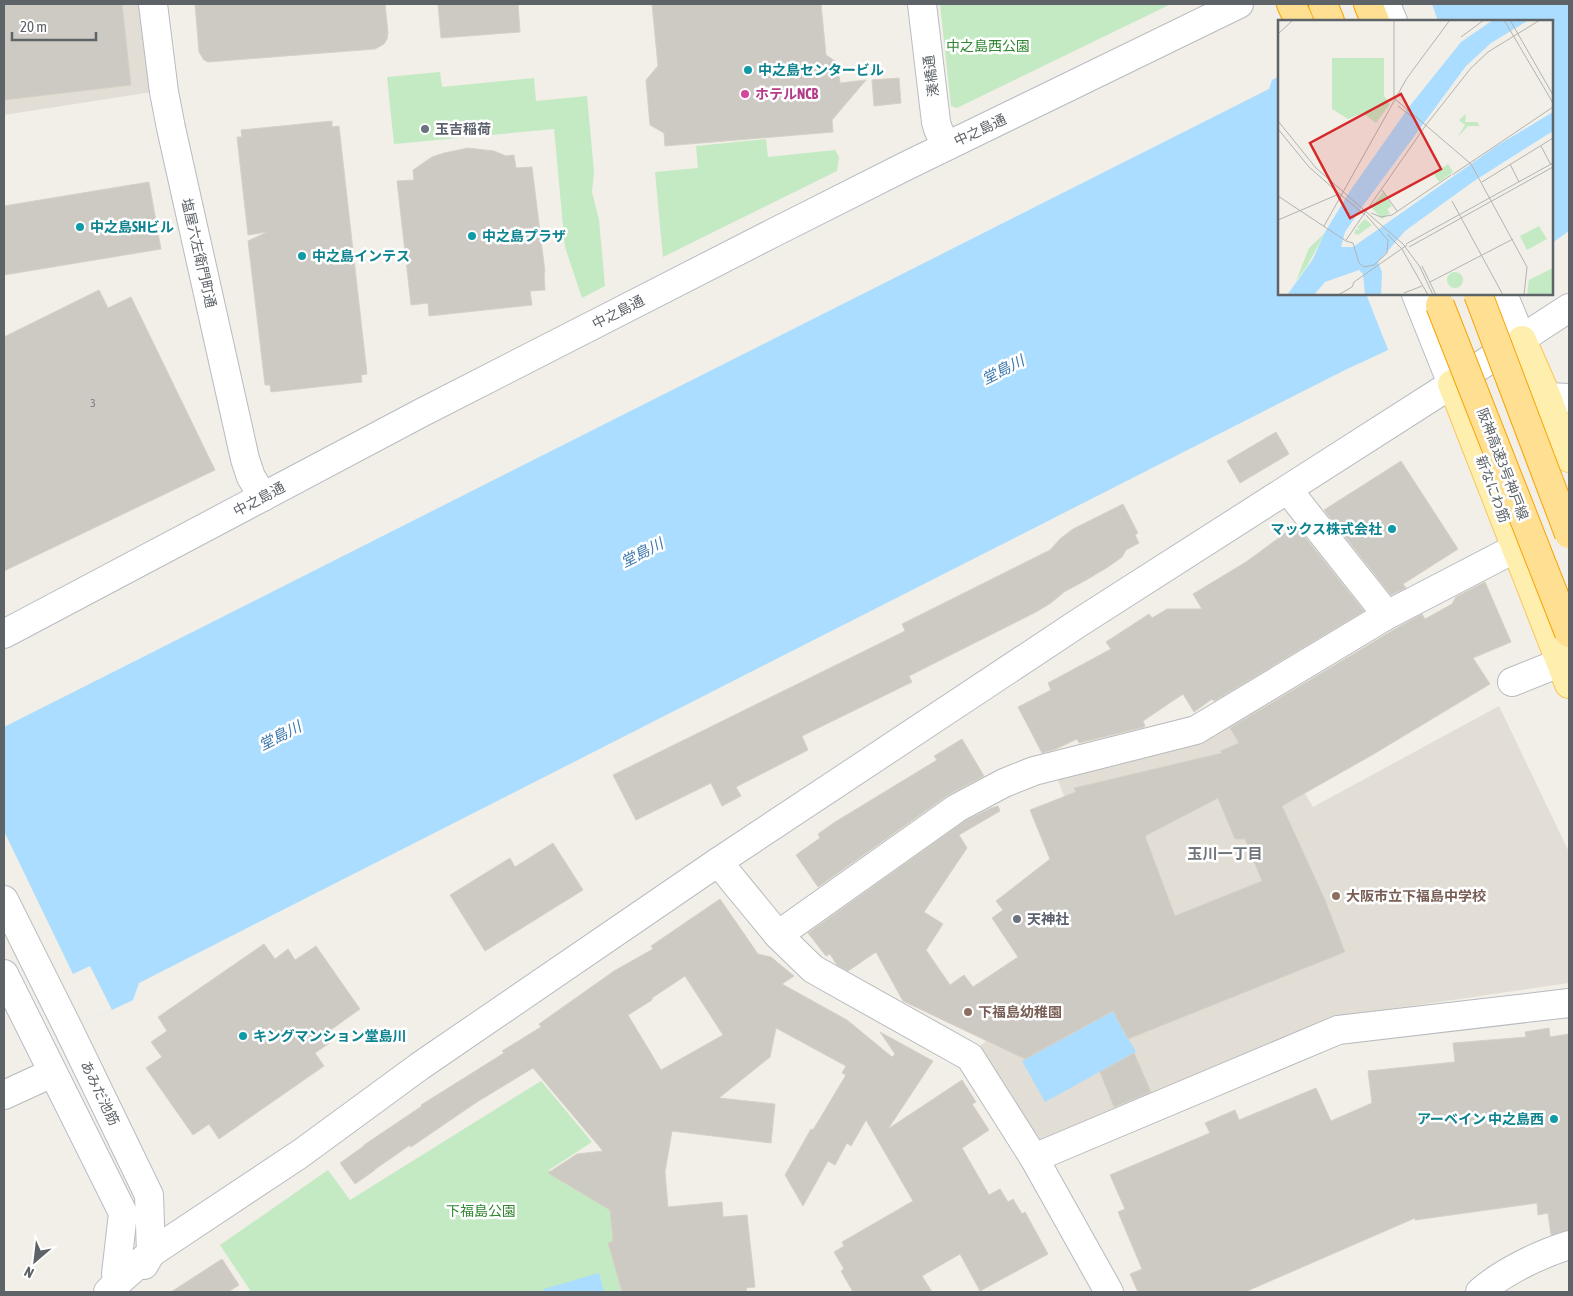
<svg xmlns="http://www.w3.org/2000/svg" width="1573" height="1296" font-family="'Asap Condensed','Noto Sans JP',sans-serif">
<style>
.education{fill:#e2ded5}
.green{fill:#c4eac3}
.water{fill:#adf}
.pier{fill:#f1efe7}
.building{fill:#cdcac4;stroke:#d7d1c5;fill-rule:evenodd}
.lines{fill:none;stroke-linecap:round;stroke-linejoin:round}
.street-casing{stroke:#b7babe;stroke-width:30}
.secondary-casing{stroke:#b8bcc1;stroke-width:30}
.primary-casing{stroke:#f9c759;stroke-width:30}
.highway-casing{stroke:#f9a300;stroke-width:30}
.street{stroke:#fff;stroke-width:28}
.secondary{stroke:#fff;stroke-width:28}
.primary{stroke:#ffefaf;stroke-width:28}
.highway{stroke:#ffdf91;stroke-width:28}
.highway-bridge-casing{stroke:#f9a300;stroke-width:30;stroke-linecap:butt}
.highway-bridge{stroke:#ffdf91;stroke-width:28}
.culture-dot{fill:#0f9aa8;stroke:#fff;stroke-width:2}
.hotel-dot{fill:#d1479c;stroke:#fff;stroke-width:2}
.worship-dot{fill:#6b7280;stroke:#fff;stroke-width:2}
.education-dot{fill:#8d6e63;stroke:#fff;stroke-width:2}
.labels{text-anchor:middle;stroke-width:5;stroke-linejoin:round;paint-order:stroke}
.number-label{font-size:11px;fill:#7a7d7f}
.park-label{font-size:14px;fill:#308531;stroke:#fff}
.culture-label{font-size:14px;font-weight:bold;fill:#0d838f;stroke:#fff;text-anchor:start}
.street-label{font-size:14px;fill:#5e6368;stroke:#fff}
.hotel-label{font-size:14px;font-weight:bold;fill:#b23c85;stroke:#fff;text-anchor:start}
.worship-label{font-size:14px;font-weight:bold;fill:#5b616d;stroke:#fff;text-anchor:start}
.education-label{font-size:14px;font-weight:bold;fill:#785e54;stroke:#fff;text-anchor:start}
.water-label{font-size:15px;font-style:italic;fill:#3c78af;stroke:#fff}
.neighbourhood-label{font-size:15px;font-weight:bold;fill:#6f757a;stroke:#fff}
.inset-road{fill:none;stroke:#b2b3b0;stroke-width:1}
.view{fill:#d62828;fill-opacity:0.15;stroke:#d62828;stroke-width:2.5}
.inset-edge{fill:none;stroke:#5e6368;stroke-width:2.5}
</style>
<rect width="100%" height="100%" fill="#f1efe7"/>
<g class="education">
<path d="M4 4H141L152 92 4 115Z"/>
<path d="M1253 706 1313 807 1499 706 1569 852V983L1336 1017 1038 1146 980 1046 1118 940 1058 780 1210 732Z"/>
</g>
<g class="green">
<path d="M940 4H1171L957 108 951 106Z"/>
<path d="M440 72 442 87 534 78 536 101 587 96 594 172 592 192 599 220 605 286 582 298 565 247 554 129 394 144 387 77Z"/>
<path d="M766 139 768 157 835 150 839 157 837 171 663 257 655 172 698 168 696 146Z"/>
<path d="M541 1081 592 1142 549 1170 614 1210 634 1292H248L250 1290 220 1245 328 1170 350 1200Z"/>
</g>
<g class="water">
<path d="M1407 4H1569V231L1552 243V21H1376Z"/>
<path d="M1279 76V294H1473L1386 351 1345 370 139 983 133 1000 4 1061V727L1269 89 1272 80Z"/>
<path d="M1113 1011 1136 1052 1045 1102 1022 1061Z"/>
<path d="M599 1273 604 1292H543L544 1289Z"/>
</g>
<g class="pier">
<path d="M1402 4H1432L1438 21H1374L1375 19Z"/>
<path d="M1366 294H1476L1474 296 1389 352Z"/>
<path d="M4 831 73 974 90 966 112 1010 4 1062Z"/>
</g>
<g class="building">
<path d="M4 4H122L131 85 4 100Z"/>
<path d="M195 4H385L388 33 387 39 384 44 375 49 208 62 204 60 199 52Z"/>
<path d="M438 4H518L520 32 441 38Z"/>
<path d="M652 4H821L826 55 838 63 840 83 866 80 832 120 833 132 665 146 664 133 650 125 646 80 658 66Z"/>
<path d="M899 78 901 103 874 106 872 80Z"/>
<path d="M332 121V127L339 126 367 374 361 375 362 382 271 392 270 385H265L248 241 267 232 248 235 237 137H242L241 130Z"/>
<path d="M468 148 494 151 506 156 514 155 516 168 532 167 545 272 544 273 545 290 530 291 532 305 429 316 428 303 411 305 397 181 414 180 413 170 432 157 444 153Z"/>
<path d="M149 182 161 249 4 275V206Z"/>
<path d="M99 290 108 308 131 297 215 470 4 571V337Z"/>
<path d="M1276 432 1289 454 1240 483 1227 461Z"/>
<path d="M1401 461 1458 549 1403 584 1406 588 1391 595 1324 510Z"/>
<path d="M1123 504 1138 533 1135 535 1139 543 1126 550 1122 557 1108 567 1088 579 1064 592 1051 603 1036 612 909 676 912 682 802 736 808 750 736 787 741 796 722 806 711 783 636 820 613 775 905 631 902 624 1050 550 1061 538 1073 529Z"/>
<path d="M1295 526 1296 528 1297 527 1364 611 1214 701 1212 699 1194 712 1183 694 1143 721 1145 726 1144 727 1079 743 1077 739 1056 749 1042 753 1018 707 1051 690 1048 683 1111 649 1106 642 1149 614 1152 618 1167 609H1202L1193 594 1246 562Z"/>
<path d="M1485 582 1511 642 1473 658 1490 684 1372 755 1282 806 1325 900 1345 952 1128 1039 1113 1011 1025 1059 903 1001 876 952 848 971 837 965 830 954 826 956 808 933 965 821 991 808 998 806 1000 811 959 835 967 848 924 912 943 924 926 950 950 985 964 975 973 987 1018 957 992 918 1003 910 996 901 1050 859 1030 810 1076 792 1074 788 1222 753 1220 751 1239 743 1230 728 1395 629 1422 614 1425 619 1452 604 1456 597ZM1218 798 1235 839H1245L1262 881 1175 916 1145 836Z"/>
<path d="M962 739 984 776 948 795 818 887 796 855 820 838 818 834 835 822 937 760 934 756Z"/>
<path d="M553 843 583 890 485 951 450 895 510 858 515 867Z"/>
<path d="M720 899 758 954 771 957 794 976 782 984 847 1020 892 1057 895 1054 880 1032 933 1061 888 1129 962 1080 976 1102 972 1104 989 1130 962 1148 989 1195 1000 1189 1008 1202 1013 1199 1022 1214 1025 1212 1048 1254 980 1291 960 1254 922 1276 932 1292H853L841 1271 844 1269 834 1252 844 1246 842 1242 913 1201 866 1120 851 1146 847 1143 835 1165 828 1161 803 1206 785 1175 811 1129 813 1130 846 1075 842 1073 846 1066 776 1028 770 1057 719 1098 775 1104 771 1143 672 1131 665 1172 668 1207 722 1202 723 1217 747 1215 755 1287 746 1288 747 1292H622L608 1243 613 1241 610 1210 548 1173 577 1154 603 1151 533 1068 477 1102 411 1147 410 1145 374 1170H375L355 1184 340 1163 364 1146V1145L422 1106 421 1105 504 1053 502 1051 541 1027 539 1024 614 971 653 949 651 946ZM685 976 723 1035 661 1070 628 1015 652 1000V998Z"/>
<path d="M264 944 275 959 288 949 295 960 316 946 360 1009 325 1034 331 1042 315 1053 324 1066 219 1139 209 1124 193 1135 146 1068 162 1057 151 1042 167 1031 158 1017Z"/>
<path d="M1549 1028 1550 1037 1569 1034V1230L1551 1235 1548 1213 1538 1215 1537 1203 1415 1220V1218L1245 1292H1138L1130 1274 1142 1269 1118 1212 1125 1209 1110 1175 1210 1133 1205 1123 1235 1110 1239 1120 1316 1088 1331 1121 1372 1103 1368 1071 1455 1062 1453 1043 1526 1037 1525 1032Z"/>
<path d="M1134 1053 1151 1092 1114 1107 1100 1072Z"/>
<path d="M222 1259 239 1285 228 1292H171Z"/>
</g>
<g class="lines">
<defs>
<g id="street">
<path d="M153 4 164 92 171 128 245 459 251 477 263 497"/>
<path d="M1288 490 1387 615"/>
<path d="M1512 682 1562 662"/>
<path d="M718 862 778 935 813 969 970 1057 1034 1158 1109 1292"/>
<path d="M778 935 957 808 1004 783 1034 771 1196 730 1387 615 1516 548"/>
<path d="M4 1095 52 1073"/>
<path d="M1034 1158 1338 1030 1569 1003"/>
<path d="M1480 1292C1503 1272 1540 1254 1569 1245"/>
</g>
<g id="secondary">
<path d="M922 4 936 122 938 129 946 146"/>
<path d="M1386 4 1393 21"/>
<path d="M1416 294 1452 384"/>
<path d="M1503 294 1522 340"/>
<path d="M1547 397 1569 398"/>
<path d="M4 634 421 413 775 232 906 166 1239 4"/>
<path d="M4 900 69 1030 149 1195 151 1253 144 1265"/>
<path d="M4 974 123 1213 116 1274"/>
<path d="M108 1292 117 1283 151 1253 300 1154 420 1066 718 862 1080 622 1452 384 1569 308"/>
</g>
<g id="primary">
<path d="M1522 340 1547 397 1569 458"/>
<path d="M1452 384 1569 684"/>
</g>
<g id="highway">
<path d="M1291 4 1299 21"/>
<path d="M1323 4 1330 21"/>
<path d="M1368 4 1375 21"/>
</g>
</defs>
<use href="#street" class="street-casing"/>
<use href="#secondary" class="secondary-casing"/>
<use href="#primary" class="primary-casing"/>
<use href="#highway" class="highway-casing"/>
<use href="#street" class="street"/>
<use href="#secondary" class="secondary"/>
<use href="#primary" class="primary"/>
<use href="#highway" class="highway"/>
<defs>
<g id="highway-bridge">
<path d="M1478 294 1569 534"/>
<path d="M1440 305 1569 633"/>
</g>
</defs>
<use href="#highway-bridge" class="highway-bridge-casing"/>
<use href="#highway-bridge" class="highway-bridge"/>
</g>
<g class="culture-dot">
<circle cx="748" cy="70" r="5"/>
<circle cx="80" cy="227" r="5"/>
<circle cx="472" cy="236" r="5"/>
<circle cx="302" cy="256" r="5"/>
<circle cx="1392" cy="529" r="5"/>
<circle cx="243" cy="1036" r="5"/>
<circle cx="1554" cy="1119" r="5"/>
</g>
<circle class="hotel-dot" cx="745" cy="94" r="5"/>
<g class="worship-dot">
<circle cx="425" cy="129" r="5"/>
<circle cx="1017" cy="919" r="5"/>
</g>
<g class="education-dot">
<circle cx="1336" cy="896" r="5"/>
<circle cx="968" cy="1012" r="5"/>
</g>
<g class="labels">
<g class="number-label">
<text x="93" y="407">3</text>
</g>
<g class="park-label">
<text x="988" y="51">中之島西公園</text>
<text x="481" y="1216">下福島公園</text>
</g>
<g class="culture-label">
<text x="758" y="75">中之島センタービル</text>
<text x="90" y="232">中之島SHビル</text>
<text x="482" y="241">中之島プラザ</text>
<text x="312" y="261">中之島インテス</text>
<text x="1382" y="534" text-anchor="end">マックス株式会社</text>
<text x="253" y="1041">キングマンション堂島川</text>
<text x="1544" y="1124" text-anchor="end">アーベイン 中之島西</text>
</g>
<g class="street-label">
<text transform="translate(931 76) rotate(-97)" y="5">湊橋通</text>
<text transform="translate(980 130) rotate(-25)" y="5">中之島通</text>
<text transform="translate(199 253) rotate(77)" y="5">塩屋六左衛門町通</text>
<text transform="translate(618 312) rotate(-27)" y="5">中之島通</text>
<text transform="translate(1503 464) rotate(69)" y="5">阪神高速3号神戸線</text>
<text transform="translate(1493 489) rotate(69)" y="5">新なにわ筋</text>
<text transform="translate(259 499) rotate(-28)" y="5">中之島通</text>
<text transform="translate(100 1093) rotate(64)" y="5">あみだ池筋</text>
</g>
<g class="hotel-label">
<text x="755" y="99">ホテルNCB</text>
</g>
<g class="worship-label">
<text x="435" y="134">玉吉稲荷</text>
<text x="1027" y="924">天神社</text>
</g>
<g class="education-label">
<text x="1346" y="901">大阪市立下福島中学校</text>
<text x="978" y="1017">下福島幼稚園</text>
</g>
<g class="water-label">
<text transform="translate(1003 370) rotate(-27)" y="5">堂島川</text>
<text transform="translate(642 553) rotate(-27)" y="5">堂島川</text>
<text transform="translate(280 736) rotate(-27)" y="5">堂島川</text>
</g>
<g class="neighbourhood-label">
<text x="1225" y="859">玉川一丁目</text>
</g>
</g>
<g transform="translate(1278 20)">
<rect width="275" height="275" fill="#f1efe7"/>
<path d="M54 38H106V76L112 84 98 103 85 93 70 99 54 89ZM188 94 187 102H199L202 106H190L179 118 187 105 181 100ZM170 144 175 152 161 162 156 154ZM105 172 114 186 109 189 112 193 104 199 93 187ZM87 199 94 205 80 215 76 213 78 209 82 210 79 207ZM261 206 269 219 249 230 242 216ZM47 213 29 246 18 261 31 228ZM275 248V275H249L251 260ZM169 260a8 8 0 1 1 16 0a8 8 0 1 1-16 0Z" fill="#c4eac3"/>
<path d="M215 0H251L213 23 188 46 87 183 67 212 63 227H75L220 125 275 92V111L196 161 127 211 100 242 104 252 103 275H87L85 254 81 250 47 262 36 275H9L35 239 47 212 72 171 131 87 183 22Z" fill="#adf"/>
<path class="inset-road" d="M226 0 275 83M232 0 275 75M0 14 15 0M183 17 206 0M116 79V0M117 79 193 144 249 247 246 275M120 86 133 96M0 101 38 148 125 224 142 247 155 275M0 109 31 147 64 176M263 126 273 145M232 144 241 162M174 155 275 87M204 162 275 118M104 170 119 191M0 176 68 221M64 176 87 195M174 181 225 275M93 193 103 197 114 195 173 155M0 200 61 174M46 206 129 58 172 0M109 214 124 229M68 220 148 105 193 48 210 32 262 0M68 221 75 223 81 243 86 247 96 245 109 233 110 220 88 195M128 224 275 143M131 227 275 147M124 229 150 275M144 246 158 275M152 262 235 219M74 267 76 262 129 225M126 273 144 266M60 275 74 267"/>
<path class="view" d="M123 74 163 149 72 198 32 123Z"/>
<rect width="275" height="275" class="inset-edge"/>
</g>
<rect width="1573" height="1296" fill="none" stroke="#5e6368" stroke-width="10"/>
<g transform="translate(35 1261) rotate(208)" stroke="#ffffff" stroke-width="4" paint-order="stroke">
<path d="M0-4L9 19L0 12L-9 19Z" fill="#5e6368"/>
<text y="-8" font-size="14" font-weight="bold" text-anchor="middle" fill="#5e6368">N</text>
</g>
<path d="M12 32v8h84v-8" fill="none" stroke="#5e6368" stroke-width="2.5"/>
<text x="20" y="32" font-size="15" fill="#5e6368" stroke="#ffffff" stroke-width="4" paint-order="stroke">20 m</text>
</svg>
